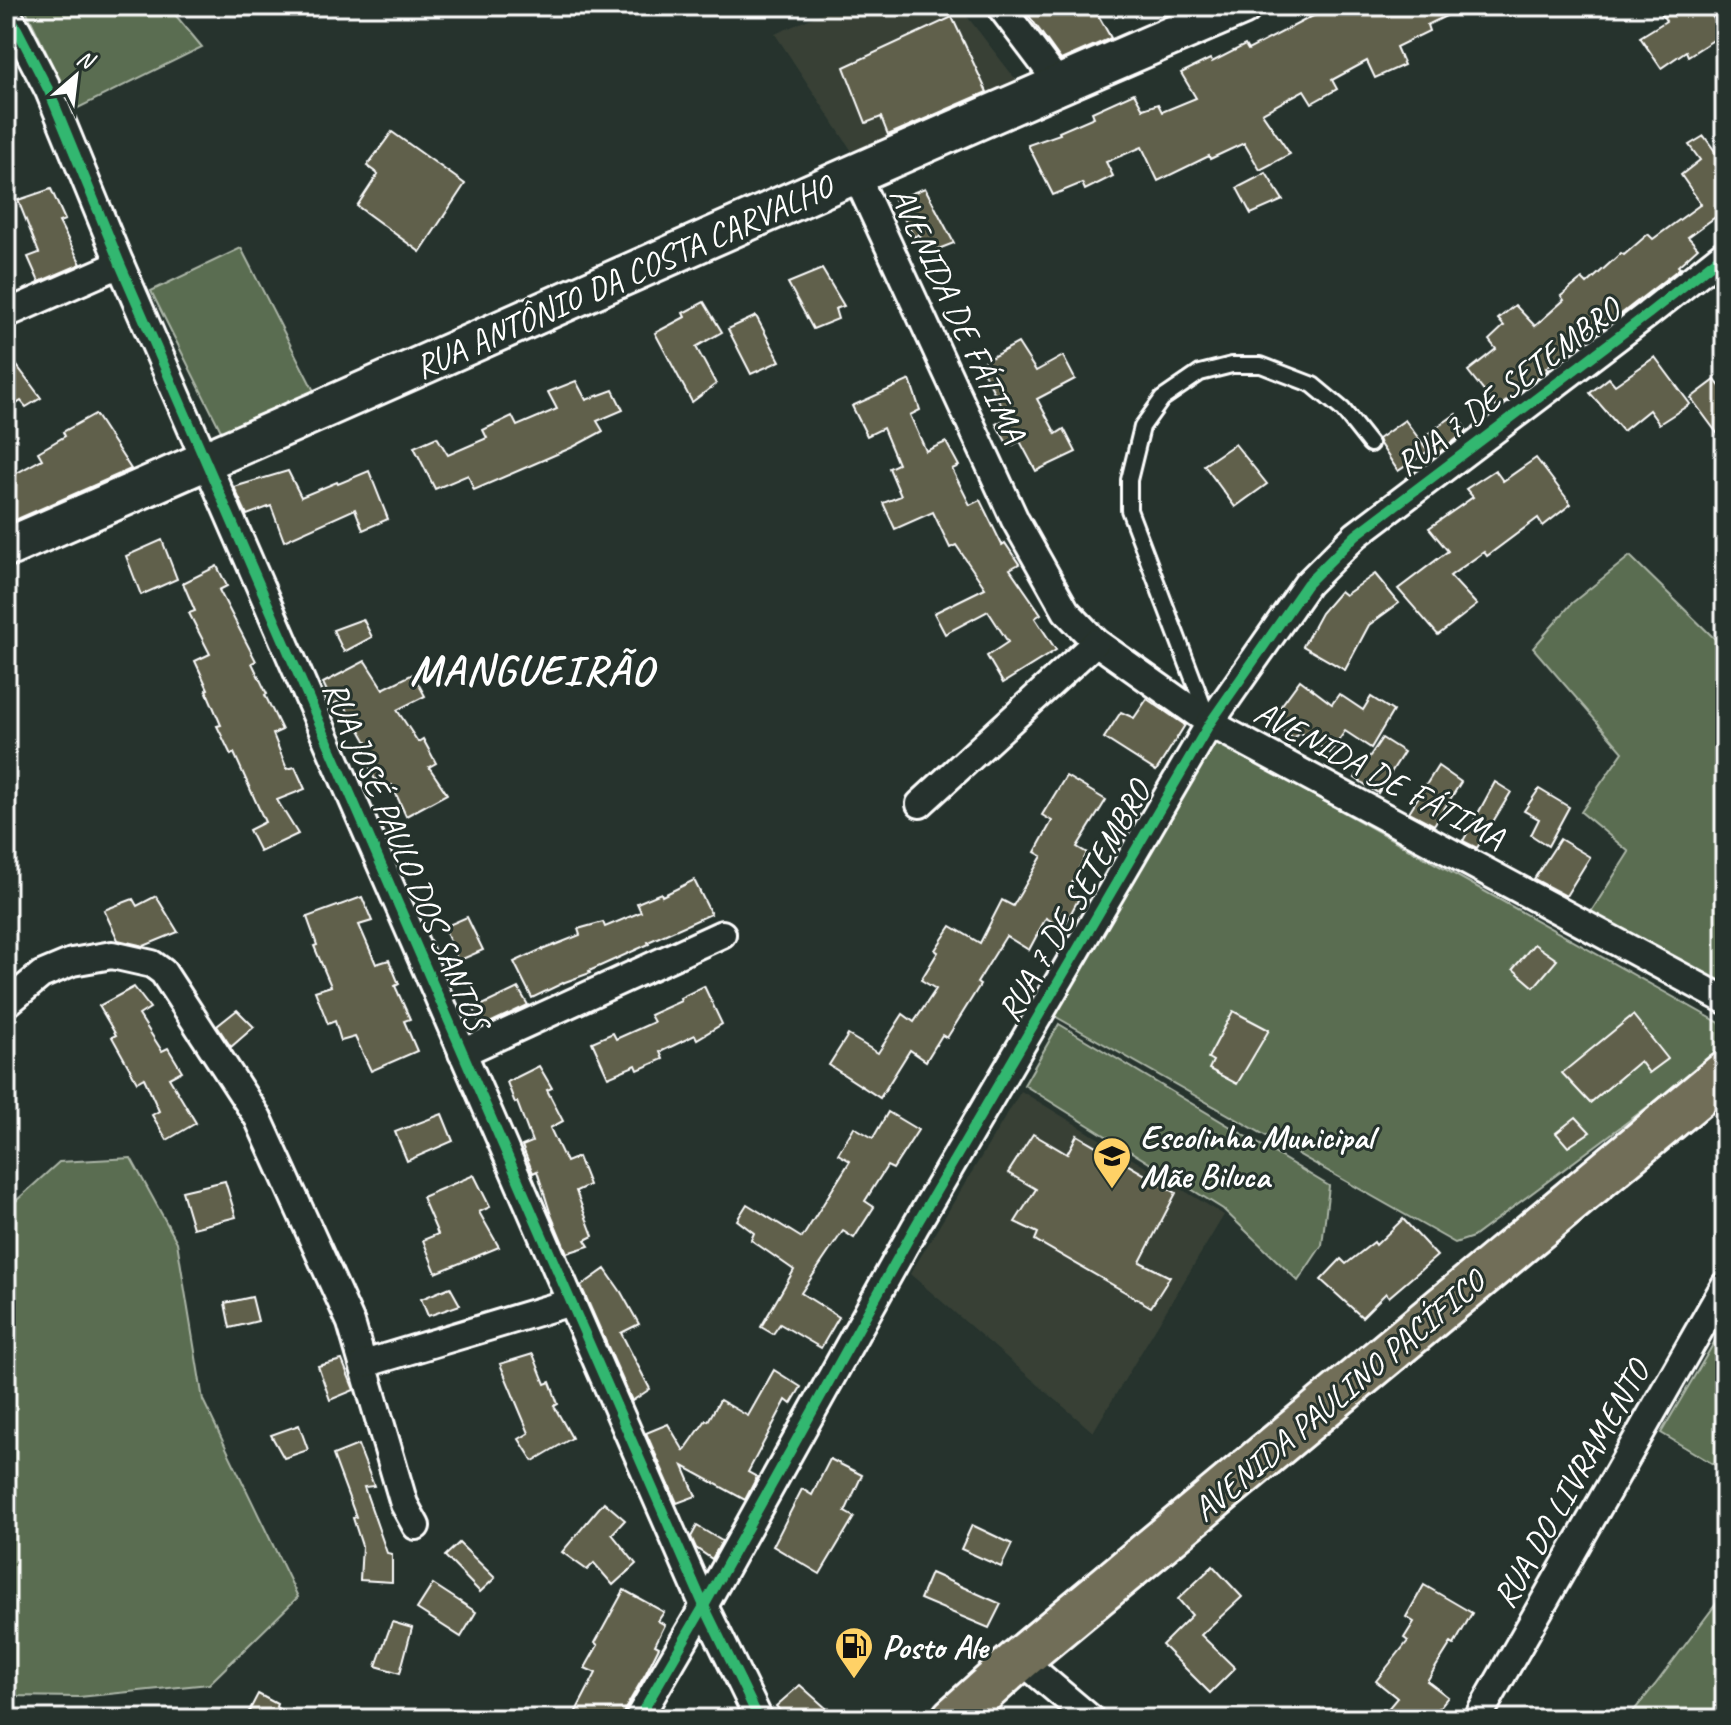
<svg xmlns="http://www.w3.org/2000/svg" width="1731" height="1725" font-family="Caveat,sans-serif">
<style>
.built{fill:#374036}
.green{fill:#5a6d51;stroke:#acb6a8;stroke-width:2}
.building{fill:#60604b;stroke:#fff;stroke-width:2}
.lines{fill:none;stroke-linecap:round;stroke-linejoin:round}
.lane-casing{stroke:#fff;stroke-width:20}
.street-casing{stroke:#fff;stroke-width:32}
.secondary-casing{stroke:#fff;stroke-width:44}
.primary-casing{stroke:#fff;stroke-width:48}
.lane{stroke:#26332d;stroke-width:14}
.street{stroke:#26332d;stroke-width:26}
.secondary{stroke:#26332d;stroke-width:38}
.primary{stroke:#716e59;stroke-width:42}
.cycleway-casing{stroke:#26332d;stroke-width:15}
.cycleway{stroke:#33b770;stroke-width:10}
.labels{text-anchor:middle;stroke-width:6;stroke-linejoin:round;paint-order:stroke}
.street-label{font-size:34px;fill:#fff;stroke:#26332d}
.poi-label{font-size:34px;font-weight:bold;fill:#fff;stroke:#26332d;text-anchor:start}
.district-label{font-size:42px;font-weight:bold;letter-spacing:2px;fill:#fff;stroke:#26332d}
</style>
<rect width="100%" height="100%" fill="#26332d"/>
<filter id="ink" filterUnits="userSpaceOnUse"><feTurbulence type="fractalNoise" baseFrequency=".0125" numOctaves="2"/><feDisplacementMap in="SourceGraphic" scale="16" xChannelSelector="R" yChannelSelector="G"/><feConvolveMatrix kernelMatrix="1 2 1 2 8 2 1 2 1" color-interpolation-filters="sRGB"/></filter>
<g filter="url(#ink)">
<g class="built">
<path d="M838 6H959L1024 90 859 162 775 34Z"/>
<path d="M1021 1091 1224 1215 1093 1432 910 1274Z"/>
</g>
<g class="green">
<path d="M24 6H168L202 47 74 110Z"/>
<path d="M241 248 314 391 224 437 151 291Z"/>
<path d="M1630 556 1715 639 1725 620V992L1589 915 1629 852 1581 812 1623 752 1533 648 1572 603Z"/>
<path d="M1213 739 1725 1026V1049L1473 1237 1455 1243 1051 1014Z"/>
<path d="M1059 1024 1329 1186 1322 1245 1298 1281 1223 1209 1024 1085Z"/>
<path d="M131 1158 177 1242 203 1400 298 1597 209 1684 79 1697 6 1696V1210L59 1162Z"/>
<path d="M1725 1324V1471L1661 1433Z"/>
<path d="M1725 1592V1719H1627L1655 1685Z"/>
</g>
<g class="building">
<path d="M1022 6H1093L1111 38 1061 60Z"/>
<path d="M1337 6H1467L1427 25 1429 31 1396 47 1404 65 1375 78 1367 61 1332 80 1337 89 1312 103 1304 90 1262 113 1290 154 1260 170 1244 143 1210 159 1209 156 1158 181 1142 147 1106 162 1113 176 1085 190 1082 183 1053 195 1028 145 1060 134 1059 132 1094 117 1092 112 1134 93 1143 109 1158 104 1162 112 1196 98 1181 73 1210 59 1212 62 1245 45 1248 50 1311 17Z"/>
<path d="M1657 6H1706L1723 34 1688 56 1686 51 1661 68 1640 37 1666 21Z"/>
<path d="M952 17 987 92 888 135 881 117 866 123 844 67Z"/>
<path d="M392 132 465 184 420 252 357 206 378 174 367 166Z"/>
<path d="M1704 136 1725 165V210L1688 237 1698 248 1678 266 1680 268 1594 335 1590 330 1546 368 1548 370 1497 408 1468 371 1496 349 1489 340 1504 326 1498 319 1515 305 1535 326 1564 300 1561 296 1582 279 1587 284 1621 253 1624 255 1648 234 1653 239 1701 204 1681 175 1700 160 1689 145Z"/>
<path d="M1266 173 1283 200 1251 214 1237 188Z"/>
<path d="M925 188 954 243 928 253 919 234 914 237 894 200Z"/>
<path d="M51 189 65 220 59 222 81 264 39 282 28 257 39 253 18 200Z"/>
<path d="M822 269 844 306 835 309 838 319 813 329 788 283Z"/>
<path d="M704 302 722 332 696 347 716 384 692 402 655 333 685 317 683 313Z"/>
<path d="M756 316 780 361 751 374 728 329Z"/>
<path d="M1018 343 1036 371 1063 356 1075 379 1037 399 1056 434 1064 429 1076 452 1036 471 1020 441 1009 447 996 424 1008 418 979 364Z"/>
<path d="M6 351 41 398 26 407 21 401 6 411Z"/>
<path d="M1655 357 1690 404 1659 424 1649 410 1623 431 1590 393 1609 378 1615 385Z"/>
<path d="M910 380 920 410 910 415 926 451 946 442 959 466 952 469 970 505 980 500 1002 545 1005 543 1019 564 1010 569 1041 614 1035 618 1056 650 1003 683 987 656 1008 642 988 611 945 634 934 613 985 588 956 545 950 548 933 512 895 529 883 503 901 496 889 468 898 464 883 428 867 436 852 406Z"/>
<path d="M1715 380 1725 393V444L1691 398Z"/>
<path d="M576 381 586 400 613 390 623 410 597 421 603 431 573 447 474 490 468 475 435 489 414 447 437 437 448 455 487 438 483 430 512 416 517 426 557 409 548 392Z"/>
<path d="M95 414 131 469 6 524V479L42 459 38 452 65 436 63 432Z"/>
<path d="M1456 414 1467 431 1438 453 1426 435Z"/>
<path d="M1405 420 1428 451 1398 471 1380 444 1378 439Z"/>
<path d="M1235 444 1267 484 1235 507 1204 465Z"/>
<path d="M1536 458 1571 504 1543 526 1538 518 1487 556 1484 552 1450 576 1477 605 1438 635 1398 589 1448 551 1429 528 1473 497 1466 489 1495 470 1503 481Z"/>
<path d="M288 471 301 497 337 482 338 484 369 471 388 519 363 530 355 509 284 541 271 506 247 515 234 487Z"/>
<path d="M162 540 177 579 141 595 126 556Z"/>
<path d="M217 566 227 586 219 590 256 661 252 663 267 694 265 695 282 730 273 734 287 769 295 767 305 789 277 800 298 834 260 852 249 830 265 822 234 753 231 755 217 726 221 725 206 690 208 689 195 661 210 654 189 613 195 611 183 583Z"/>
<path d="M1375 574 1399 603 1369 625 1345 670 1303 646 1321 613 1340 591 1345 595Z"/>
<path d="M363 619 372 637 344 652 333 630Z"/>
<path d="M365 661 383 689 413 674 425 696 397 710 418 742 423 739 436 763 429 767 447 794 406 816 392 785 386 788 382 777 375 780 368 764 377 760 359 728 357 729 342 700 333 704 323 683Z"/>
<path d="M1300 680 1332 704 1339 694 1363 710 1371 697 1393 711 1371 748 1345 731 1330 753 1299 732 1294 739 1270 721Z"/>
<path d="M1147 699 1185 725 1156 771 1104 738 1121 712 1134 718Z"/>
<path d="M1382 738 1404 752 1378 793 1355 778Z"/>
<path d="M1438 766 1461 782 1434 825 1409 812Z"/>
<path d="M1066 776 1106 800 1077 847 1087 853 1068 891 1079 898 1063 928 1046 918 1029 950 1006 936 977 983 980 985 947 1038 942 1035 926 1061 910 1050 880 1098 829 1065 848 1035 878 1053 903 1014 914 1022 936 989 921 980 938 952 935 950 951 926 980 943 1002 900 1013 906 1042 856 1035 852 1052 821 1042 815Z"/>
<path d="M1495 782 1511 792 1477 848 1463 841Z"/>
<path d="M1539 789 1569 807 1548 846 1531 835 1539 819 1524 811Z"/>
<path d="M1560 839 1590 857 1566 896 1534 879Z"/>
<path d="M694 880 711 914 648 942 649 944 589 971 590 973 565 982 532 998 514 962 542 949V950L580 935 578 929 603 922 605 927 641 912 637 903 661 893 662 896Z"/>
<path d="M156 896 178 932 144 946 118 940 104 910 133 899 137 906Z"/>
<path d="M362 897 372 921 359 925 376 964 389 960 399 984 395 986 410 1019 404 1021 417 1051 371 1071 355 1037 341 1041 335 1021 328 1024 315 991 331 986 314 946 317 945 307 917Z"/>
<path d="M467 917 483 950 458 961 444 927Z"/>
<path d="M1534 944 1557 960 1534 987 1513 969Z"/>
<path d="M704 986 722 1024 697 1039 695 1035 660 1052 663 1059 638 1070 636 1065 608 1077 592 1042 613 1033 616 1039 654 1022 650 1015 681 1001 680 998Z"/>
<path d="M134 987 150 1008 139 1015 162 1051 168 1048 182 1071 169 1078 196 1123 167 1140 152 1115 159 1111 144 1078 137 1082 112 1037 116 1035 99 1006Z"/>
<path d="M518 988 528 1005 481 1027 474 1009Z"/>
<path d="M237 1010 254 1027 231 1047 217 1026Z"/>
<path d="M1233 1011 1269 1030 1237 1084 1209 1069 1213 1061 1208 1058Z"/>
<path d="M1633 1015 1668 1059 1649 1073 1640 1061 1590 1103 1562 1073Z"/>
<path d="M539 1066 552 1088 547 1090 563 1121 550 1128 566 1162 578 1157 589 1185 576 1191 593 1236 585 1240 589 1246 567 1253 551 1215 537 1171 533 1173 522 1146 532 1142 517 1102 515 1103 507 1082Z"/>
<path d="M888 1112 918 1130 893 1169 887 1166 865 1201 874 1207 854 1238 843 1231 801 1293 839 1317 821 1348 780 1324 773 1334 761 1327 794 1270 751 1240 754 1233 737 1220 747 1204 802 1238 850 1161 838 1154 854 1127 873 1138Z"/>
<path d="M442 1114 453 1141 407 1161 395 1132Z"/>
<path d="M1576 1117 1590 1132 1568 1147 1556 1133Z"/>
<path d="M1033 1134 1067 1154 1077 1135 1176 1193 1140 1262 1170 1277 1151 1307 1035 1240 1038 1233 1015 1222 1036 1189 1008 1173Z"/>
<path d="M474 1175 490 1207 479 1212 499 1247 436 1273 423 1240 438 1234 422 1197Z"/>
<path d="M225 1181 236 1217 193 1228 182 1191Z"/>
<path d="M1403 1219 1437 1256 1389 1297 1386 1293 1362 1317 1321 1280 1341 1259 1346 1264 1374 1242 1376 1245Z"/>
<path d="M605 1269 621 1292 639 1324 621 1333 650 1389 632 1401 581 1286Z"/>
<path d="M450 1287 460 1305 428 1316 421 1299Z"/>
<path d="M252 1297 258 1321 230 1328 225 1303Z"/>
<path d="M533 1354 545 1384 550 1382 558 1404 554 1406 572 1438 533 1461 519 1439 529 1433 500 1364Z"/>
<path d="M342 1360 354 1390 330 1400 318 1366Z"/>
<path d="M774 1370 801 1387 791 1404 786 1400 748 1472 757 1477 745 1500 683 1466 696 1496 677 1503 646 1433 668 1424 684 1451 706 1420 708 1421 720 1400 748 1416Z"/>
<path d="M299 1425 308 1450 284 1458 271 1435Z"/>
<path d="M358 1445 374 1486 364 1487 387 1553 392 1554V1582L360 1580 362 1546 353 1518 356 1517 333 1455Z"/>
<path d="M830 1459 862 1475 845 1512 854 1517 820 1574 773 1546 802 1489 812 1495Z"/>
<path d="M604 1502 625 1520 612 1534 636 1564 613 1585 594 1563 587 1570 562 1552Z"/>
<path d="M972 1525 1012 1544 1001 1567 961 1549Z"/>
<path d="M697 1526 722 1541 712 1559 696 1548 691 1537Z"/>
<path d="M459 1543 495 1578 480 1592 445 1556Z"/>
<path d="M1213 1566 1242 1597 1201 1635 1235 1668 1210 1693 1162 1645 1192 1615 1178 1599Z"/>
<path d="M931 1573 1001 1604 989 1628 920 1599Z"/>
<path d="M433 1584 476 1612 461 1637 417 1609Z"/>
<path d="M1424 1585 1472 1613 1454 1645 1451 1643 1427 1681 1448 1697 1430 1719H1397L1386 1711 1397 1698 1376 1681 1408 1641 1404 1638 1414 1622 1406 1617Z"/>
<path d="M624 1590 664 1612 658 1621 665 1625 655 1645 659 1647 646 1673 624 1711 622 1719H572L596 1673 585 1668 598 1645 595 1643Z"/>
<path d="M392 1622 412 1628 400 1673 376 1666Z"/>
<path d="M800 1685 826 1708 807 1719H787L776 1706Z"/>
<path d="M258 1694 277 1704 276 1707 296 1719H245Z"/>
</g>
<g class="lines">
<defs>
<path id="lane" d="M1208 718 1129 510V480L1142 427 1162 399 1200 373 1232 365H1261L1313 385 1343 410 1370 444"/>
<g id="street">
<path d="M1000 6 1059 84"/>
<path d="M6 13 17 29 49 91 120 264 571 1302 704 1606 759 1719"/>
<path d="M855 173 1015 520 1066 611 1096 642 1210 723 1725 1000"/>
<path d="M6 314 120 264"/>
<path d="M920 804 1096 642"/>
<path d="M6 1004 41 975 72 962 112 955 152 964 163 972 258 1118 351 1323 404 1504 416 1526"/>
<path d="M462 1053 722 934"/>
<path d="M364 1364 571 1302"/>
<path d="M1020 1659 1091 1719"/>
<path d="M638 1719 704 1606 915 1227 1210 723 1307 584 1356 535 1648 314 1725 253"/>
<path d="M1477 1719 1725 1285"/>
</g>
<path id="secondary" d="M6 548C419 369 828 182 1242 6"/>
<path id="primary" d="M953 1719 1020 1659 1725 1073"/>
</defs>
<use href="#lane" class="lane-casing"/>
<use href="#street" class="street-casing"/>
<use href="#secondary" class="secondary-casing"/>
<use href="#primary" class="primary-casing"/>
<use href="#lane" class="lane"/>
<use href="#street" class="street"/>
<use href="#secondary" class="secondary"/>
<use href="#primary" class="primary"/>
<defs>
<g id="cycleway">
<path d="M6 13 17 29 49 91 120 264 571 1302 704 1606 759 1719"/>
<path d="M638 1719 704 1606 915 1227 1210 723 1307 584 1356 535 1648 314 1725 253"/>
</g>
</defs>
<use href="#cycleway" class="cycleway-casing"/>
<use href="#cycleway" class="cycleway"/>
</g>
</g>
<defs>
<symbol id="school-pin" viewBox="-11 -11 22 30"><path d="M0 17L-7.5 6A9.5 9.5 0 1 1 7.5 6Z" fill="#ffd166" stroke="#26332d"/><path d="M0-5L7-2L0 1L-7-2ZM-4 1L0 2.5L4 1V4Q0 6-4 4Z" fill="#111"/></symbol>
<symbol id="fuel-pin" viewBox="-11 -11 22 30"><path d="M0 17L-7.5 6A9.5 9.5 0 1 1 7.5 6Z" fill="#ffd166" stroke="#26332d"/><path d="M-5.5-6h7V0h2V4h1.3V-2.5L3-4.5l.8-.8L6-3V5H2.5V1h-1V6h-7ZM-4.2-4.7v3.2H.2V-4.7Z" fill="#111"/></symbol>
</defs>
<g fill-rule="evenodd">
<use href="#school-pin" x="1090" y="1134" width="44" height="60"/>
<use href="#fuel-pin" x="832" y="1624" width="44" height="60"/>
</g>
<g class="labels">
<g class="street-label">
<text transform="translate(623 276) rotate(-24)" y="12">RUA ANTÔNIO DA COSTA CARVALHO</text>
<text transform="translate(959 314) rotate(65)" y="12">AVENIDA DE FÁTIMA</text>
<text transform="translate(1507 386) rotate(-37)" y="12">RUA 7 DE SETEMBRO</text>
<text transform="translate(1380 774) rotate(28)" y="12">AVENIDA DE FÁTIMA</text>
<text transform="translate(407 855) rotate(67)" y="12">RUA JOSÉ PAULO DOS SANTOS</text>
<text transform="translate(1073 901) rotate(-60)" y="12">RUA 7 DE SETEMBRO</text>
<text transform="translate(1338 1395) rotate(-40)" y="12">AVENIDA PAULINO PACÍFICO</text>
<text transform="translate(1570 1484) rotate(-60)" y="12">RUA DO LIVRAMENTO</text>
</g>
<g class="poi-label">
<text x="1140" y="1148">Escolinha Municipal<tspan x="1140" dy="39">Mãe Biluca</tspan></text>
<text x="882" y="1658">Posto Ale</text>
</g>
<g class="district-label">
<text x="532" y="684">MANGUEIRÃO</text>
</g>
</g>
<rect width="1731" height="1725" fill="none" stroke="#26332d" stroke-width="32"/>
<rect x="16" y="16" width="1699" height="1693" fill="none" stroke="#fff" stroke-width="3" filter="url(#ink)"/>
<g transform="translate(76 76) rotate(28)" stroke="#26332d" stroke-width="6" paint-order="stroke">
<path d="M0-6L14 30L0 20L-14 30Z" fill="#ffffff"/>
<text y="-12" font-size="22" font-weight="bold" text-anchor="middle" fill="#ffffff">N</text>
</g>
</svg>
